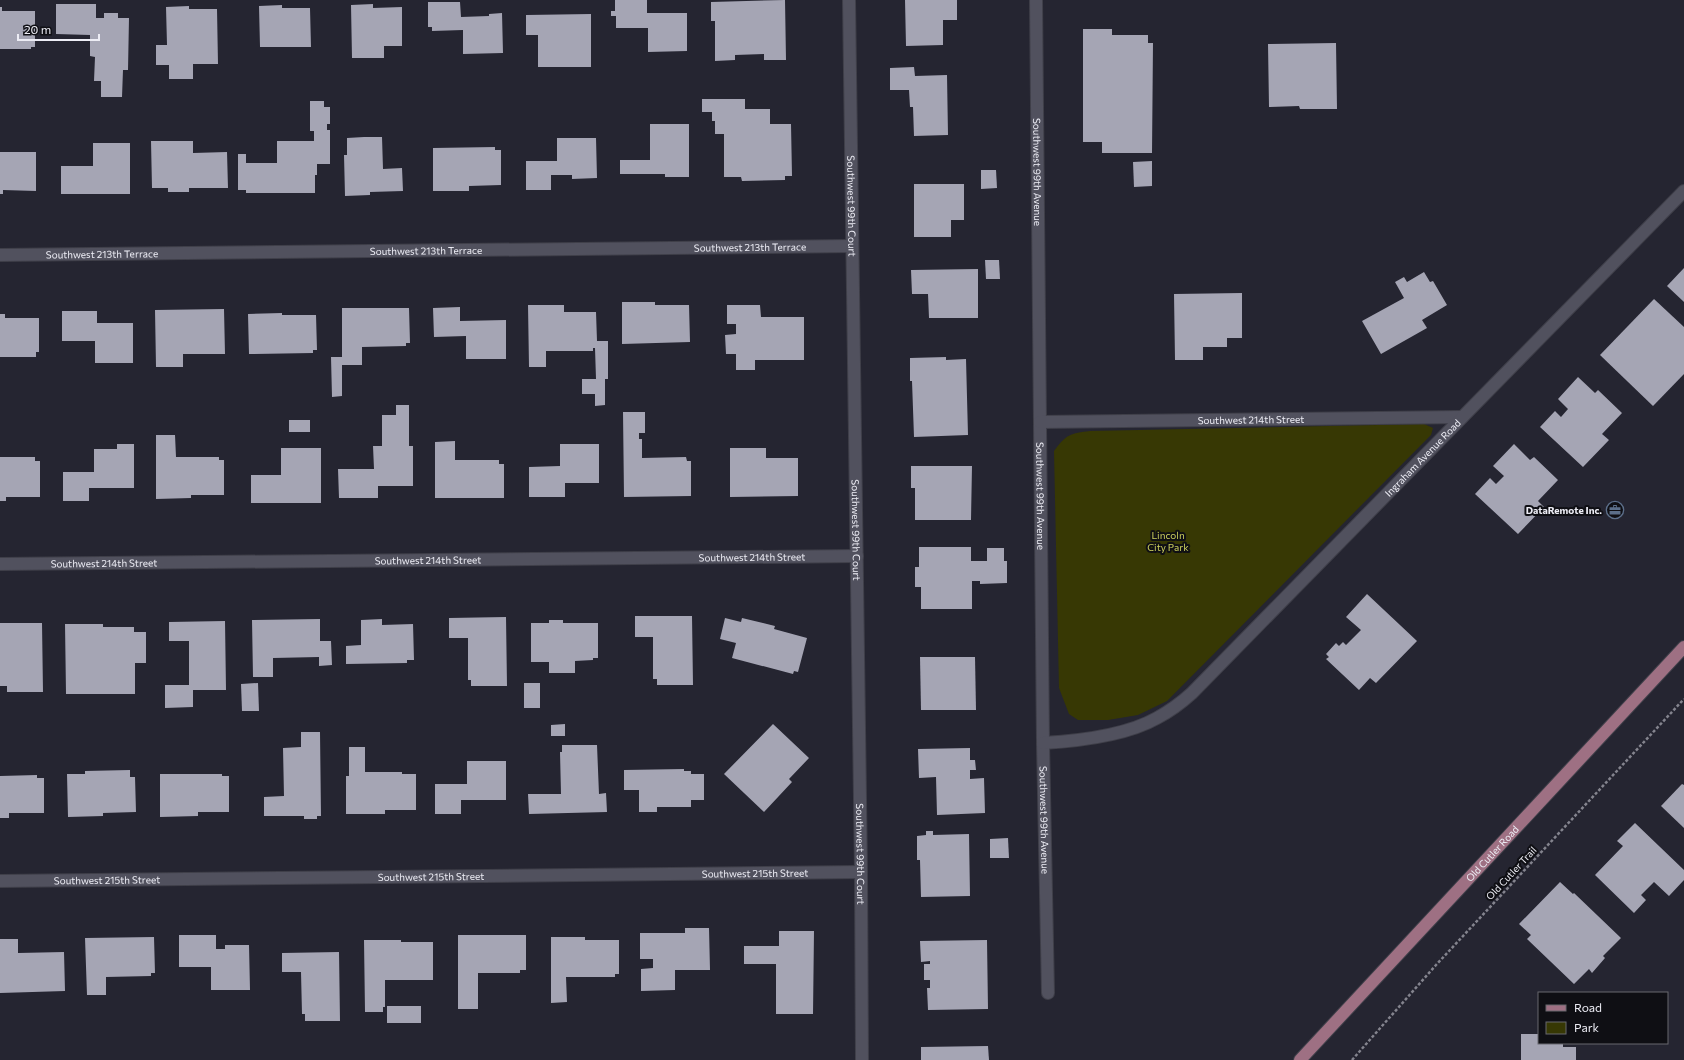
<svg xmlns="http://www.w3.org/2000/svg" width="1684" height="1060" font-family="Commissioner,sans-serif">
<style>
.green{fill:#373804}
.building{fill:#a5a5b4}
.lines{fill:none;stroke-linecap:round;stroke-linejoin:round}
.minor-casing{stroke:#3f3f49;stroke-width:14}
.major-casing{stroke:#3f3f49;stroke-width:14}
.path{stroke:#84848e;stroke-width:2.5;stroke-dasharray:3 2;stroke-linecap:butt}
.minor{stroke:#51515e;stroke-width:12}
.major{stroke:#9e7083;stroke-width:12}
.labels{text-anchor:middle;stroke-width:4;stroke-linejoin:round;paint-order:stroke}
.street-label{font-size:10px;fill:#ededf5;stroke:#0f0f14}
.poi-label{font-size:10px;font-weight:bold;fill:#ededf5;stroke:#0f0f14;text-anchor:end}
.park-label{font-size:10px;fill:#cccf5d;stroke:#0f0f14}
</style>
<rect width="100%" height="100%" fill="#252531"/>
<path class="green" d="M1424 424 1433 428 1431 435 1167 701 1138 715 1108 720H1078L1069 714 1059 688 1054 451C1065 435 1071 433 1090 431Z"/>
<g class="building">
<path d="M615 0H647V13H687V51L648 52V28H616V16H611V11H615Z"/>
<path d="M785 0 786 60H764V54L735 55V60L715 61V21H711V2Z"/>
<path d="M905 0H957V20H943V45L906 46Z"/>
<path d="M428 2H460L461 17 489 16V14L502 13 503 53 463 54V30L432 31V27H428Z"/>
<path d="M56 4H96V18H104V13H118V18H129L128 70H123L122 97H101V81H94L95 57 90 56V35L56 34Z"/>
<path d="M373 4V8L402 7V46H384V58H352L351 5Z"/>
<path d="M282 5V8H310L311 47H260L259 6Z"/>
<path d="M189 6V9H217L218 64H193V79H169V65H156V45H167L166 7Z"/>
<path d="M0 7H2V11H35V47H31V49H0Z"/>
<path d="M591 14V67H538V35H526V15Z"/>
<path d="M1083 29H1112V35H1148V43H1153L1152 153H1102V142H1083Z"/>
<path d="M1336 43 1337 109H1300L1299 106 1269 107 1268 44Z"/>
<path d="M914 67 915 76 947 75 948 135 914 136 913 107H910L909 90H890V68Z"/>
<path d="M702 99H745V109H770V124H791L792 176H785V180L742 181 741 177H724V134H715V121H712V112H702Z"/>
<path d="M310 101H324V107H330V124H327V130H330V164H317V175H315V193H246V190H238V154H246V163H277V141H314V131H310Z"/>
<path d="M650 124H689V177H665V174H620V160H650Z"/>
<path d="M364 137H382L383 169 402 168 403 191 370 192V195L345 196 344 155H347V138Z"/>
<path d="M557 138H596L597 178 572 179V175H551V190H526V161H557Z"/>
<path d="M151 141H193V153L227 152 228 188H189V192H168V188H152Z"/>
<path d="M93 143H130V194H61V166H93Z"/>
<path d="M495 147V150H501V185L469 186V191H433V148Z"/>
<path d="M0 152H36V191L3 190V194H0Z"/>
<path d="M1152 161V186L1134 187 1133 162Z"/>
<path d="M981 170H996L997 188 981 189Z"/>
<path d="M914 184H964V220H951V237H914Z"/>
<path d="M985 260H999L1000 279H986Z"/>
<path d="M1684 268V302L1667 286Z"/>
<path d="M978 269V318H929L928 294H912L911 270Z"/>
<path d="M1424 272 1430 282 1433 281 1447 305 1422 320 1427 328 1381 354 1362 321 1404 298 1395 282 1404 277 1407 282Z"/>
<path d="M1242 293V338H1227V347H1203V360H1175L1174 294Z"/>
<path d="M1654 299 1684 327V374L1653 406 1600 355Z"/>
<path d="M622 302H655V305H689L690 342 622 344Z"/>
<path d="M528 305H564V312H596L597 341H608V379H605V405L595 406V394H582V379H596L595 348H593V351H546V367H529Z"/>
<path d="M727 305H760L761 317H804V360H755V370H736V354H726L725 335 736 334V324H727Z"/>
<path d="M460 307V321L506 320V359H466V336L434 337 433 308Z"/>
<path d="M342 308H409L410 343H406V346L362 347V365H342V396L332 397 331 357H342Z"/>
<path d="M224 309 225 354H183V367H156L155 310Z"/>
<path d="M62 311H97V323H133V363H95V341H62Z"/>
<path d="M282 313V315H316L317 350H313V353L249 354 248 314Z"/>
<path d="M0 314H5V318H39V352H36V357H0Z"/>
<path d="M946 357V360L966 359 968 435 914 437 912 381H910V358Z"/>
<path d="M1578 377 1595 393 1598 390 1622 413 1602 434 1609 440 1583 467 1540 427 1555 411 1561 417 1568 409 1558 399Z"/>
<path d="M396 405H409V446H413V486H378V498H339L338 469H374L373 446H382V415H396Z"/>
<path d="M623 412H645V433H639V439H642V458L686 457 687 461H691V496L624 497Z"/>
<rect x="289" y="420" width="21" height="12"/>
<path d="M156 435H175L176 457H219V460H224V495H191V498L156 499Z"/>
<path d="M455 441V460H499V464H504V498H435V442Z"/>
<path d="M117 444H134V488H89V501H63V472H94V449H117Z"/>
<path d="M560 444H599V483H565V497H529V467L560 466Z"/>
<path d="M1514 444 1530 460 1534 457 1558 480 1538 501 1544 507 1518 534 1475 494 1490 478 1496 484 1504 476 1493 466Z"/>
<path d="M281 448H321V503H251V475H281Z"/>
<path d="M730 448H766V458H798V496L730 497Z"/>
<path d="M0 457H35V461H40V497H6V501H0Z"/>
<path d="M911 466H972L971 520H915V488H911Z"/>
<path d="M919 547H971V561H987V548H1004V561H1007V583L980 584V581H972V609H921V587H915V567H919Z"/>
<path d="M1367 594 1417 641 1376 683 1370 678 1359 690 1326 659 1329 657 1326 654 1336 643 1339 646 1343 642 1346 645 1361 630 1346 617Z"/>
<path d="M635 616H692L693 685H657V679H653V637H635Z"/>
<path d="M506 617 507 686H471V680H468V638H449V618Z"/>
<path d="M725 618 741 622 742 618 775 626 774 629 807 638 798 672 794 671 793 674 732 658 736 643 720 639Z"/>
<path d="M320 619V641H331L332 665 319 666V657L273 658V677H253L252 620Z"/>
<path d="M382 619V625L413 624 414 660H407V663L346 664V646L361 645V620Z"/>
<path d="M549 620H563V623H598V658H593V660L575 661V673H549V662H531V623H549Z"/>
<path d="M225 621 226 690H193V707L165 708V685H189V641H169V622Z"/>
<path d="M0 623H42L43 692H7V686H0Z"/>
<path d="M65 624H103V627H134V632H146V663H135V694H66Z"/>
<path d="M920 657H975L976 710H921Z"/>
<path d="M258 683 259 711H242L241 684Z"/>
<rect x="524" y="683" width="16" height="25"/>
<path d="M565 724V736H551V725Z"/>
<path d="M773 724 809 758 789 779 792 782 764 812 724 774Z"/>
<path d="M301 732H320L321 816H317V819H304V816H264V797L284 796 283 748 301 747Z"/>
<path d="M562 745H597L599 794 606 793 607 812 529 814 528 794H561L560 752H562Z"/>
<path d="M349 747H365V772H402V774H416V810H385V814H346V776H349Z"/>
<path d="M970 748V760H975L976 770H970V779L984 778 985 813 937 815 936 777 919 778 918 749Z"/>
<path d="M467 761H506V800H461V814H435V784H467Z"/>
<path d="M684 769V771H691V774H704V800H691V807H657V812H639V790H624V770Z"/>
<path d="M130 770V777H135L136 812 103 813V816L68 817 67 774H85V771Z"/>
<path d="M160 774H222V776H229V812H198V816L160 817Z"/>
<path d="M37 775V778H44V813H9V818H0V776Z"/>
<path d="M1682 784 1684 785V828L1661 806Z"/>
<path d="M1635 823 1684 870V880L1669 896 1654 882 1641 895 1646 900 1634 913 1595 875 1623 846 1617 841Z"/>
<path d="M926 831H933V835L969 834 970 896 921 897 920 860H917V836L926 835Z"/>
<path d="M1008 838 1009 858H990V839Z"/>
<path d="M1560 882 1573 894 1574 893 1621 938 1603 956 1605 958 1592 973 1589 969 1574 984 1527 939 1531 935 1519 924Z"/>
<path d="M685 928H709L710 970H675V990L641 991V969L653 968V959H640V933H685Z"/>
<path d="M779 931H814L813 1014H776V964H744V946H779Z"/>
<path d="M179 935H216V949H225V945H249L250 990H211V967H179Z"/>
<path d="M458 935H526V970H520V973H478V1009H458Z"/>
<path d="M154 937 155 973H151V976L106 977V995H87L85 938Z"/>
<path d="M551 937H585V940H619V974H615V977H566L567 1002 551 1003Z"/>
<path d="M0 939H18V953L64 952 65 991 0 993Z"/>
<path d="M364 940H401V942H433V980H385V1007H383V1012H365Z"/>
<path d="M987 940 988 1009 928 1010 927 988H930V980H924V964H930V961L921 962 920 941Z"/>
<path d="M339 952 340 1021H305V1014H302L301 972H282V953Z"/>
<rect x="387" y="1006" width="34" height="17"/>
<path d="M1521 1034H1539V1043H1563V1047H1576V1060H1521Z"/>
<path d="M988 1046 989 1060H921V1047Z"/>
</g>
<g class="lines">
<defs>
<g id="minor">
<path id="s1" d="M849 0 861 872 862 1060"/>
<path id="s2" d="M1036 0 1043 743 1048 993"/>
<path id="s3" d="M0 255 852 246"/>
<path id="s4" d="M1040 422 1462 417"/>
<path id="s5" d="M0 564 857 556"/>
<path id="s6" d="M1043 743C1078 741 1127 735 1157 718 1170 711 1181 703 1192 693L1684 191"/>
<path id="s7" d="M0 881 861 872"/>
</g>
<g id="major">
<path id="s8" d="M1300 1060 1684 647"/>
</g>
</defs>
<use href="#minor" class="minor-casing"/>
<use href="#major" class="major-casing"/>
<path class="path" d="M1352 1060 1436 965 1684 699"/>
<use href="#minor" class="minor"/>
<use href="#major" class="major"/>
</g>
<defs>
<symbol id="office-ring" viewBox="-11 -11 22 22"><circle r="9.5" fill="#0f0f14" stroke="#5c6f8a" stroke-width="1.5"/><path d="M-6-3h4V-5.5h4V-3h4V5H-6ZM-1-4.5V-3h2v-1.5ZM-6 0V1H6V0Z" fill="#5c6f8a"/></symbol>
</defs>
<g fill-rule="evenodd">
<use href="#office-ring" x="1605" y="500" width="20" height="20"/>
</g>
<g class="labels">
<g class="street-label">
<text dy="4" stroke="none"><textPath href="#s2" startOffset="172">Southwest 99th Avenue</textPath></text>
<text dy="4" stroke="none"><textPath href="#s1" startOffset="206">Southwest 99th Court</textPath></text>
<text dy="4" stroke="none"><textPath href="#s3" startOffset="750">Southwest 213th Terrace</textPath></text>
<text dy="4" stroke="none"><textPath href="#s3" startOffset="426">Southwest 213th Terrace</textPath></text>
<text dy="4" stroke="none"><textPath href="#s3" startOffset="102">Southwest 213th Terrace</textPath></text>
<text dy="4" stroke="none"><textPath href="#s4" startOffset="211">Southwest 214th Street</textPath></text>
<text dy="4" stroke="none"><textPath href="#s6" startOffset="490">Ingraham Avenue Road</textPath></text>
<text dy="4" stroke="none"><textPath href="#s2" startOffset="496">Southwest 99th Avenue</textPath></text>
<text dy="4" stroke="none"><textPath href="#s1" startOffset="530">Southwest 99th Court</textPath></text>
<text dy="4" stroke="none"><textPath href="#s5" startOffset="752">Southwest 214th Street</textPath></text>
<text dy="4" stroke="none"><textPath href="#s5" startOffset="428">Southwest 214th Street</textPath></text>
<text dy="4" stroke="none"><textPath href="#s5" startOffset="104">Southwest 214th Street</textPath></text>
<text dy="4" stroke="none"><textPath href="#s2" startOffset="820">Southwest 99th Avenue</textPath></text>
<text dy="4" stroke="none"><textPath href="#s8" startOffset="282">Old Cutler Road</textPath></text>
<text dy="4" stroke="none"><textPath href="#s1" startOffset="854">Southwest 99th Court</textPath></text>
<text dy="4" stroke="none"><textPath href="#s7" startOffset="755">Southwest 215th Street</textPath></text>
<text transform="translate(1511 873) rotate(-47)" y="4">Old Cutler Trail</text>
<text dy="4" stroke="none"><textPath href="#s7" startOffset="431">Southwest 215th Street</textPath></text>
<text dy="4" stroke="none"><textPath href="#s7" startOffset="107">Southwest 215th Street</textPath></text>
</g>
<g class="poi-label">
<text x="1602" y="514">DataRemote Inc.</text>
</g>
<g class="park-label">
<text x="1168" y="539">Lincoln<tspan x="1168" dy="12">City Park</tspan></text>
</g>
</g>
<rect x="1538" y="992" width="130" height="52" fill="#0f0f14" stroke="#68686e"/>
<rect x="1546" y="1005" width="20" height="6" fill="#9e7083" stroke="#68686e"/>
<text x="1574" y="1012" font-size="12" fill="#ededf5">Road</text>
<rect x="1546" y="1022" width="20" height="12" fill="#373804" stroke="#68686e"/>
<text x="1574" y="1032" font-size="12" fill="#ededf5">Park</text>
<path d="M18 34v6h81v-6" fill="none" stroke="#ededf5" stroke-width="2"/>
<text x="24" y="34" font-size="12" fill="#ededf5" stroke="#0f0f14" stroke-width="3" paint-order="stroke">20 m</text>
</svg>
